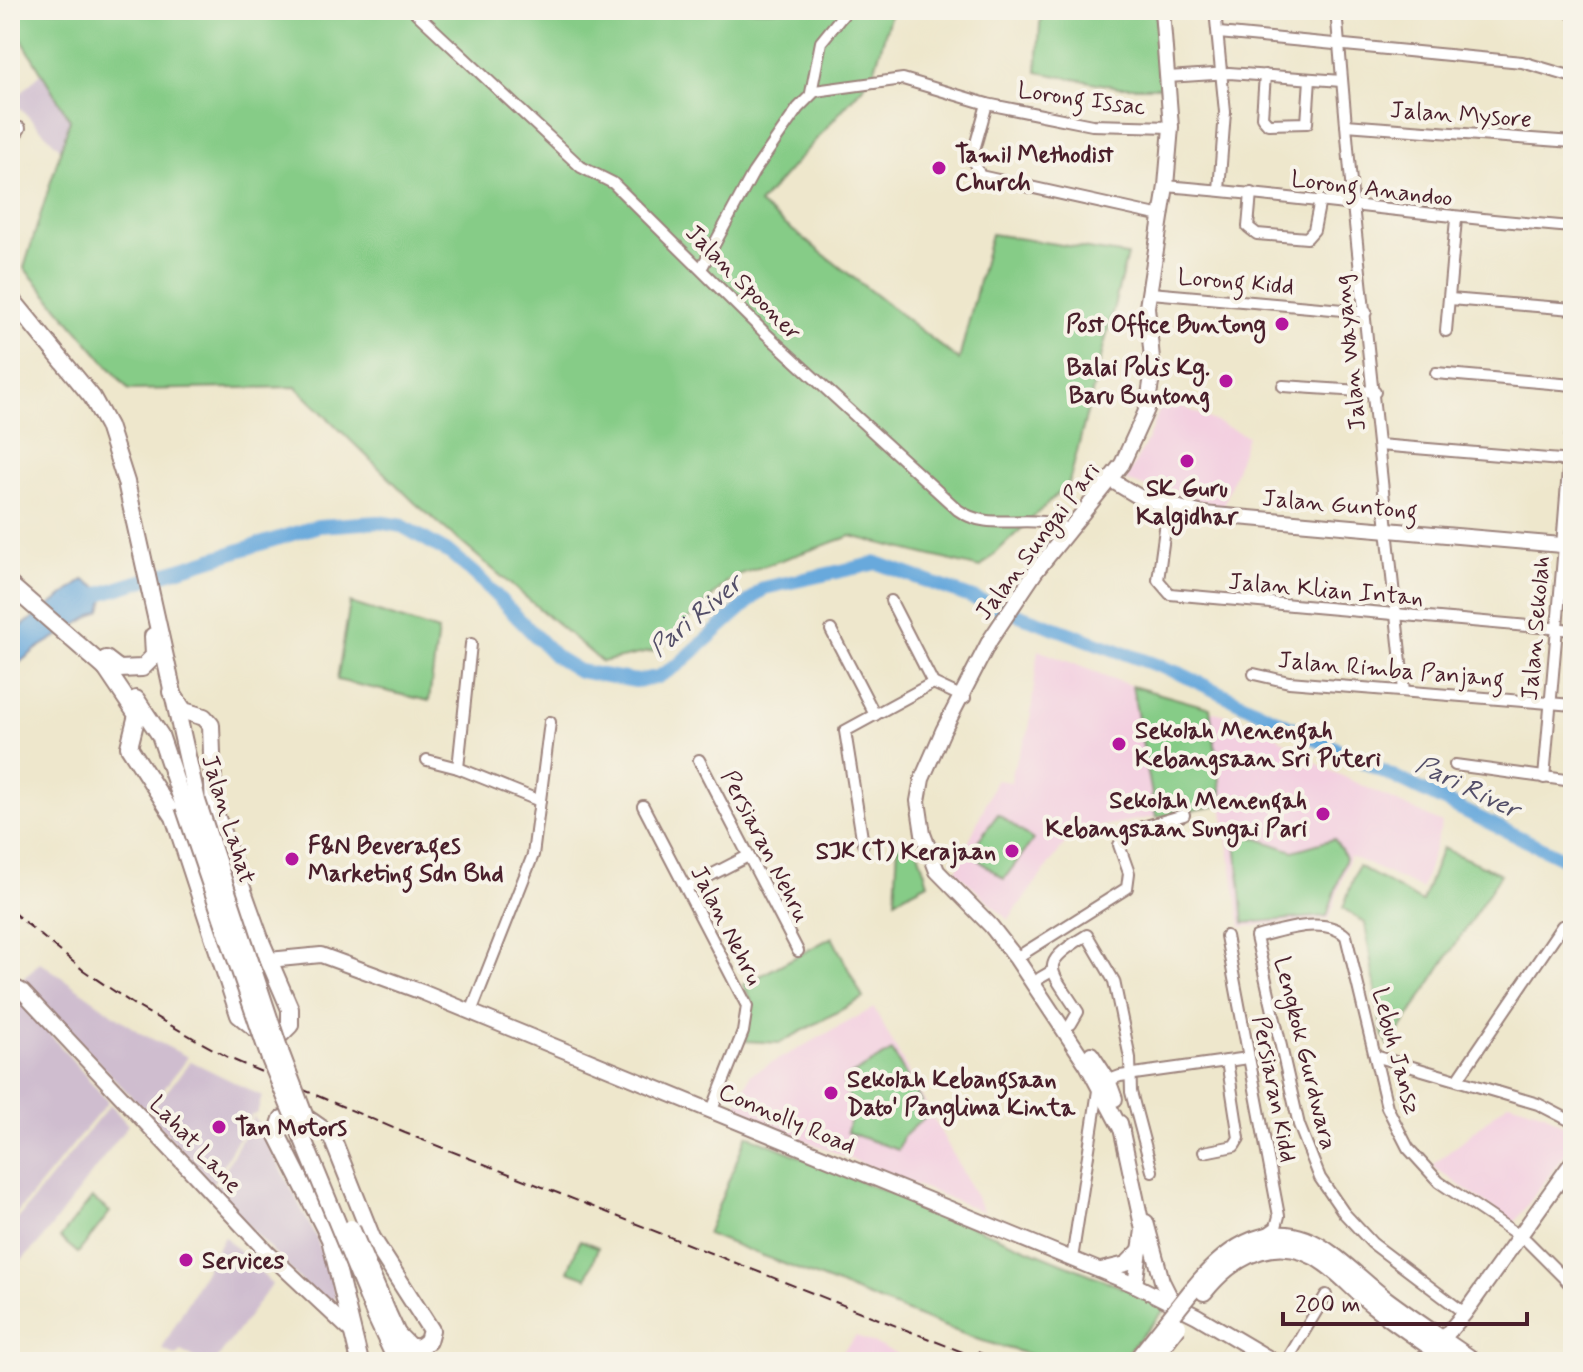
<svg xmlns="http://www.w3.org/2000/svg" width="1583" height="1372" font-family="Mynerve,sans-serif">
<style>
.built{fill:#f3cfe0}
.industrial{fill:#cfbdcf}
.green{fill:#86cc87;stroke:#687659;stroke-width:2}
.water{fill:#68a9dc;stroke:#596484;stroke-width:2}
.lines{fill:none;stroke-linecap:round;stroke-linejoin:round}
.river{stroke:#68a9dc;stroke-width:14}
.street-casing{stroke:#9c837c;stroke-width:14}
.secondary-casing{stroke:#9c837c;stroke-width:18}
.primary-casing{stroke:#9c837c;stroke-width:20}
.street{stroke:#fff;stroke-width:10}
.secondary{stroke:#fff;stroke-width:14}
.primary{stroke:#fff;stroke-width:16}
.rail{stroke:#4a1f2b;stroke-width:2;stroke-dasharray:12 6;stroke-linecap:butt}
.primary-bridge-casing{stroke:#9c837c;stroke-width:20;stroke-linecap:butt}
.primary-bridge{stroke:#fff;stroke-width:16}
.poi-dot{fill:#b5179e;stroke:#f7f3e8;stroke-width:3}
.labels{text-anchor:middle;stroke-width:8;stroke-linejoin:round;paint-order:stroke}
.street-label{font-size:24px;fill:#4a1f2b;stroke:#f7f3e8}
.poi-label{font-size:24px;font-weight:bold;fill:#4a1f2b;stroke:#f7f3e8;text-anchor:start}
.water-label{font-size:26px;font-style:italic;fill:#544f69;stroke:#f7f3e8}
</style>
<rect width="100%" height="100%" fill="#f7f3e8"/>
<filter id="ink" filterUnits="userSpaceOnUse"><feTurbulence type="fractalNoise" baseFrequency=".0125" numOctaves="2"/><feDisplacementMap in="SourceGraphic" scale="16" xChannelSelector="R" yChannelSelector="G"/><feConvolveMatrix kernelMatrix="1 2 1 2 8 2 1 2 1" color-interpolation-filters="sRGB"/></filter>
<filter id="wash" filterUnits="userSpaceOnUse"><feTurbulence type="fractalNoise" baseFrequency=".006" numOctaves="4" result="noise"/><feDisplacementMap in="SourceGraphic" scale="32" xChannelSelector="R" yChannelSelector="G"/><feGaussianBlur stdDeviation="1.8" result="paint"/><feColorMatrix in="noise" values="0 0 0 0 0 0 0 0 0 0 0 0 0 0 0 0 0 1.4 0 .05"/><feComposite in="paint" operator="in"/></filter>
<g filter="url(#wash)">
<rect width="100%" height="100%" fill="#eee7cc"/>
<g class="built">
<path d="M1164 398 1247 436 1223 509 1125 481 1147 441Z"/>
<path d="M1038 650 1132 686 1263 727 1321 766 1442 823 1422 889 1350 856 1329 919 1241 927 1222 805 1074 831 1008 920 956 871 996 780 1011 782 1012 770 1029 730Z"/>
<path d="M874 1008 984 1212 733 1112 751 1074Z"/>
<path d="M1509 1102 1545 1113 1573 1132V1143L1514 1223 1432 1166Z"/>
<path d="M856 1336 917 1362H833Z"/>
</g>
<g class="industrial">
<path d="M46 68 108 197 13 101Z"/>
<path d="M40 962 140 1033 188 1057 146 1112 21 981Z"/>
<path d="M10 994 19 998 108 1102 10 1221Z"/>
<path d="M191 1061 262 1096 257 1113 251 1115 212 1185 149 1114Z"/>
<path d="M110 1105 128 1125 40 1242 10 1271V1228Z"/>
<path d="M254 1116 317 1239 336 1294 331 1312 214 1190Z"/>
<path d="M224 1236 272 1284 215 1362H202L181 1351 176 1356 162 1349Z"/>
</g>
<g class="green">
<path d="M10 10H892L873 75 759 204 959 360 991 234 1127 255 1069 483 980 568 851 536 732 577 658 650 602 662 415 503 296 387 129 390 24 268 70 120 10 20Z"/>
<path d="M1041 10 1094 13 1156 10 1164 87H1118L1037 72Z"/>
<path d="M350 603 438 631 429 701 337 680Z"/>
<path d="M1132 686 1210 708 1223 805 1156 817Z"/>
<path d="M998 814 1033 840 1004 879 969 853Z"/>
<path d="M1235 831 1293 851 1334 839 1346 858 1327 916 1244 923Z"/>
<path d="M915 842 928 883 895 900 898 844Z"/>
<path d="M1442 848 1501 874 1389 1047 1382 1032 1365 923 1343 908 1358 866 1422 902Z"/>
<path d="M832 937 863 998 780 1043 746 1041 752 1002 743 985Z"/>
<path d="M892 1051 928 1114 903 1137 898 1150 847 1132 852 1107 843 1080Z"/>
<path d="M747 1135 1168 1306 1119 1362H1055L979 1340 707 1234Z"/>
<path d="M92 1198 110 1212 78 1253 60 1238Z"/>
<path d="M580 1240 598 1247 587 1278 568 1271Z"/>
</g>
<path class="water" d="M84 580 106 592 101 610 38 648 10 670V635Z"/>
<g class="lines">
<path class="river" d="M90 597 318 526 378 522 402 526 451 554 477 576 556 657 579 671 636 681 658 677 678 665 764 588 877 563 1181 674 1573 863"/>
</g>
</g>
<g filter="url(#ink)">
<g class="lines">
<defs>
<g id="street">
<path d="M413 10 581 167 613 183 764 332 958 510C991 534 1033 510 1069 530"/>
<path d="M1215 10 1225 112 1219 190"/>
<path d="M1336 10 1353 205 1404 691"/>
<path d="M1567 10 1573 15"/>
<path d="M1219 33 1522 62 1573 77"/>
<path d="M1265 75 1262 117 1268 124 1307 123 1310 79"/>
<path d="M1168 77 1229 73 1342 81"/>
<path d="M811 93 821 42 847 10"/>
<path d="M987 104 972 157 980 176 1161 216"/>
<path d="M1346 125 1573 142"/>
<path d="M10 144 20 128"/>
<path d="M1166 186C1302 197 1437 217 1573 227"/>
<path d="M1251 193 1248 227 1257 234 1307 238 1314 230 1320 200"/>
<path d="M701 269 753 173 798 108 815 91 903 79 987 104 1092 125 1171 127"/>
<path d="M1151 293 1366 312"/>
<path d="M1450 299 1573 309"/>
<path d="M1446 331 1456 219"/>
<path d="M1436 373 1573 385"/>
<path d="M1283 386 1375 392"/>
<path d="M1379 445 1573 461"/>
<path d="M1168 507 1158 580 1170 594 1573 630"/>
<path d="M891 601 933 683"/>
<path d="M831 630 875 715"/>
<path d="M1254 674 1289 682 1573 705"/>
<path d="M427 760 458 768 540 801"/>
<path d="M699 760 798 951"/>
<path d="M1455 765 1573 781"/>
<path d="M458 768 471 644"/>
<path d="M1544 778 1564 546"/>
<path d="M643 806 747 1006 743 1032 712 1110"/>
<path d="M863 844 845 731 933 683 965 698"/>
<path d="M686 888 748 856"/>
<path d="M1226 936 1279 1216 1276 1227 1266 1234"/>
<path d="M1016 958 1127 888 1129 873 1119 845 1129 831 1184 815"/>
<path d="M1040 978 1052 971"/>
<path d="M471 1012 533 855 550 722"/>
<path d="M1071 1024 1078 1012C1050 967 1036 966 1087 935L1114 981 1130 1058 1131 1092 1152 1171"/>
<path d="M1375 1056 1538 1104 1573 1122"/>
<path d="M1458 1079 1562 926"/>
<path d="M1204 1152 1234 1146 1239 1138 1227 1061"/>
<path d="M1072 1259 1099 1084 1120 1076 1248 1058"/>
<path d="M1459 1309 1372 1243 1344 1213 1320 1178 1299 1125 1256 937C1280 931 1325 915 1346 936L1387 1107 1408 1148 1439 1182 1527 1241 1573 1287"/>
<path d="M1286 1362 1326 1295"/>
</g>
<g id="secondary">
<path d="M1111 480 1141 498 1203 514 1573 546"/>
<path d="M1564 546 1573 433"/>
<path d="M269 960 321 955 422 992 1135 1285 1197 1316 1275 1362"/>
<path d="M10 985 23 992 267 1252 352 1332"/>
<path d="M1091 1054 1108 1080 1115 1099"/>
<path d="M1120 1123 1143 1230 1135 1285"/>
<path d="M1122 1131 1087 1065 1016 958 991 926 937 871 923 834 918 801 922 779 943 731 990 640 1036 571 1122 464 1147 409 1153 369 1147 307 1166 186 1171 127 1162 10"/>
<path d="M1146 1222 1162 1281 1173 1303"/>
<path d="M1101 1270 1126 1264 1141 1249"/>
<path d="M1436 1347 1464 1314 1573 1161"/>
</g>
<g id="primary">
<path d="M10 297 92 397 108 426 126 482 197 801"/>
<path d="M10 585 112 674"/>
<path d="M106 659 119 669 142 668 154 656 153 636"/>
<path d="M104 666 137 715 129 747 174 817 239 1015 255 1028 281 1034 290 1025V1009L262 944 214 810 211 725 204 717 184 711 171 692"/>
<path d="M136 699 160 735 184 806"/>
<path d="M1204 1292C1235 1253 1282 1230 1326 1264 1343 1276 1356 1292 1373 1305 1398 1325 1426 1344 1453 1362"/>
<path d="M1190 1293C1226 1247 1275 1211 1331 1254 1350 1268 1366 1284 1384 1298 1413 1320 1445 1341 1475 1362"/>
<path d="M387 1312 410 1362"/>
<path d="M376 1317 397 1362"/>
<path d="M360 1362 330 1239 277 1134 282 1119 291 1117 308 1119 331 1135 372 1238 431 1330 428 1341 419 1348 409 1346 397 1334"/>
</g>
</defs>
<use href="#street" class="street-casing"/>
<use href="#secondary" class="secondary-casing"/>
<use href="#primary" class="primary-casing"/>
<use href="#street" class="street"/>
<use href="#secondary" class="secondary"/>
<use href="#primary" class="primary"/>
<g class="rail">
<path d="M10 910 83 970 136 1006 231 1059 405 1133 988 1362"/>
<path d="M977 1352 1005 1362"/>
</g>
<defs>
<g id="primary-bridge">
<path d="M197 801 281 1054 308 1125"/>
<path d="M184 806 270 1059 376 1317"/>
<path d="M351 1228 387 1312"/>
<path d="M1135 1362 1190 1293"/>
<path d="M1150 1362 1178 1326"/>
</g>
</defs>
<use href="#primary-bridge" class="primary-bridge-casing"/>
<use href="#primary-bridge" class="primary-bridge"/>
</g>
</g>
<g class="poi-dot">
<circle cx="939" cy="168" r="8"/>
<circle cx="1282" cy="324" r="8"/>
<circle cx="1226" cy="381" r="8"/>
<circle cx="1187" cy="461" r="8"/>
<circle cx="1119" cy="744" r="8"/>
<circle cx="1323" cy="814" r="8"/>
<circle cx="1012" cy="851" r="8"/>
<circle cx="292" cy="859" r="8"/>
<circle cx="831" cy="1093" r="8"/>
<circle cx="219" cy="1127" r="8"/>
<circle cx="186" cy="1260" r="8"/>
</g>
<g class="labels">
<g class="street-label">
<text transform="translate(1082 98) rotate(8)" y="8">Lorong Issac</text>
<text transform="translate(1461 114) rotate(4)" y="8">Jalan Mysore</text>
<text transform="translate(1372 188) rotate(7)" y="8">Lorong Anandoo</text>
<text transform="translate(1236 281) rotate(5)" y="8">Lorong Kidd</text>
<text transform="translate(744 282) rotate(45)" y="8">Jalan Spooner</text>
<text transform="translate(1349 353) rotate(-96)" y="8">Jalan Wayang</text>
<text transform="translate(1340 504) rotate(5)" y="8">Jalan Guntong</text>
<text transform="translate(1037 541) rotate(-53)" y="8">Jalan Sungai Pari</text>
<text transform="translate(1326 589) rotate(5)" y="8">Jalan Klian Intan</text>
<text transform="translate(1535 628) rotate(-85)" y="8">Jalan Sekolah</text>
<text transform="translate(1391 669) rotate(5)" y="8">Jalan Rimba Panjang</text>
<text transform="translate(229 819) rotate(73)" y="8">Jalan Lahat</text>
<text transform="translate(766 846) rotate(63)" y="8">Persiaran Nehru</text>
<text transform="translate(727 925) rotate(63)" y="8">Jalan Nehru</text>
<text transform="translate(1397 1051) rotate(75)" y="8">Lebuh Jansz</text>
<text transform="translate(1306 1053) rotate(76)" y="8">Lengkok Gurdwara</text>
<text transform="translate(1275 1089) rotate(79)" y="8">Persiaran Kidd</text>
<text transform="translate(787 1118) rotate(23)" y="8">Connolly Road</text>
<text transform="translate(196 1144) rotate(47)" y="8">Lahat Lane</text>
</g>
<g class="poi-label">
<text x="955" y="162">Tamil Methodist<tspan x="955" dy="28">Church</tspan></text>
<text x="1266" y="332" text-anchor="end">Post Office Buntong</text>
<text x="1210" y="375" text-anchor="end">Balai Polis Kg.<tspan x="1210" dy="28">Baru Buntong</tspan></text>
<text x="1187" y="496" text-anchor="middle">SK Guru<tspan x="1187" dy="28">Kalgidhar</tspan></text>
<text x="1135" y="738">Sekolah Menengah<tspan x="1135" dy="28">Kebangsaan Sri Puteri</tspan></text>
<text x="1307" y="808" text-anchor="end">Sekolah Menengah<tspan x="1307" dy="28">Kebangsaan Sungai Pari</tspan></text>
<text x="308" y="853">F&amp;N Beverages<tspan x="308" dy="28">Marketing Sdn Bhd</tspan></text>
<text x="996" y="859" text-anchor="end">SJK (T) Kerajaan</text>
<text x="847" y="1087">Sekolah Kebangsaan<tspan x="847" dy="28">Dato' Panglima Kinta</tspan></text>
<text x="235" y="1135">Tan Motors</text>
<text x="202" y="1268">Services</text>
</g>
<g class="water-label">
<text transform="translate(695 615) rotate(-40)" y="9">Pari River</text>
<text transform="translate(1468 786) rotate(26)" y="9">Pari River</text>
</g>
</g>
<rect width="1583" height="1372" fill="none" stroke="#f7f3e8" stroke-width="40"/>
<path d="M1283 1312v12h244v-12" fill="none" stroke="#4a1f2b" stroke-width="4"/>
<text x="1295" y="1312" font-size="24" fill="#4a1f2b" stroke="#f7f3e8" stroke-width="6" paint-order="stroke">200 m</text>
</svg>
